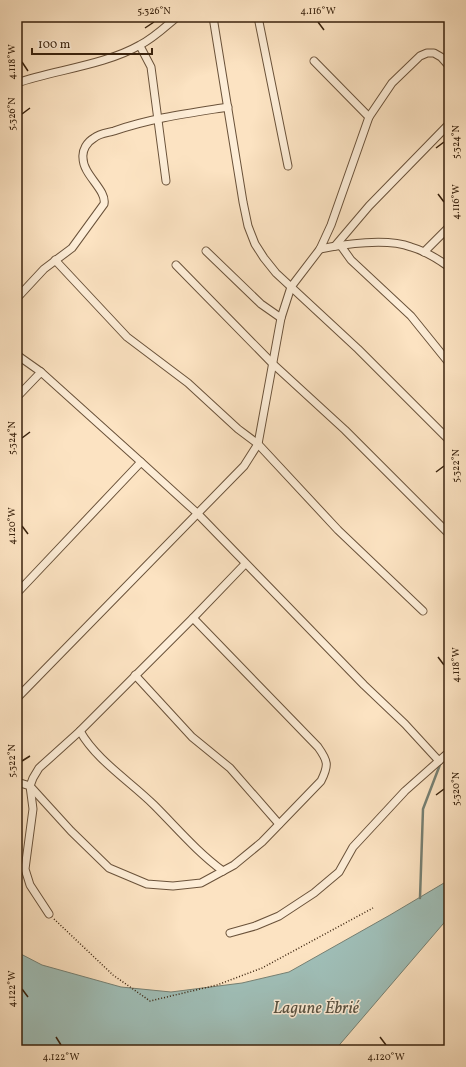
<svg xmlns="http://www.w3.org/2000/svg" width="466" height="1067" font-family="Vollkorn,serif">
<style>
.water{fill:#9fbeb7;stroke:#768073}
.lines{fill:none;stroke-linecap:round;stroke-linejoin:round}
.stream{stroke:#768073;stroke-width:2.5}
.street-casing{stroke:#6a523a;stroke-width:9}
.path{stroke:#39220d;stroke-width:1.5;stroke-dasharray:1 2;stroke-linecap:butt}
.street{stroke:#fdedd7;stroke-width:7}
.ticks{fill:none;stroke:#39220d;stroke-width:1.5}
.labels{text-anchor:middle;stroke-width:3;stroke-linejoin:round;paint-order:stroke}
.water-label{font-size:17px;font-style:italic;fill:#585140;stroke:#fdedd7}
.neatline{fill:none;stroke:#39220d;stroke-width:1.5}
.ticks-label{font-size:10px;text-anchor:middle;fill:#39220d}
</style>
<rect width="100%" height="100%" fill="#fce3c2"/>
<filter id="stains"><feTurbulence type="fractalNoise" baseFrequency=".005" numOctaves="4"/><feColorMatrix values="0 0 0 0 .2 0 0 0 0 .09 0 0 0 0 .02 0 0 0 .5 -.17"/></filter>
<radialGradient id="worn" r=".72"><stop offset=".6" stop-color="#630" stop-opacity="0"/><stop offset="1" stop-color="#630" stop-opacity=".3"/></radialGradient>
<path class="water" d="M449 880V917L335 1050H17V952L42 965 121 987 171 992 242 983 289 972 390 915Z"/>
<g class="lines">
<g class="stream">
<path d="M445 752 449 741"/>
<path d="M420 898 423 809 441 762"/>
</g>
<defs>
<g id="street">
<path d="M213 17 243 202 248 226 255 244 264 258 276 273 358 349 449 440"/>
<path d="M258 17 288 166"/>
<path d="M140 46 151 67 166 181"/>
<path d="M314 61 369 117"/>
<path d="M17 83C55 70 105 65 140 45 154 38 165 27 177 17"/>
<path d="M335 246 369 206 449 124"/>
<path d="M341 246 351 260 411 316 449 363"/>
<path d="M320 249C344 244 387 238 411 247 425 251 438 259 449 267"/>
<path d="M206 251 261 304 281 318"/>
<path d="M424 252 449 227"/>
<path d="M55 260 127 337 188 383 238 429 258 444 338 530 423 611"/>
<path d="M176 265 273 364 345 430 449 534"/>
<path d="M17 298 44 269 72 248 104 204C107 190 83 175 83 158 82 150 87 142 94 138 100 133 107 133 114 131 151 118 190 113 228 107"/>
<path d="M17 355 41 372"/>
<path d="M17 397 41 372 141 462"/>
<path d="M17 593 141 462 197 513 364 685 405 724 439 761"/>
<path d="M135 675 192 737 230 768 279 824"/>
<path d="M17 698 244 466 258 444 281 318 291 287 320 249 331 225 369 117 392 83 420 56 427 53H434L441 57 449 66"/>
<path d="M80 731C96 760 131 782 154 805 177 828 197 852 223 871"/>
<path d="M17 782 30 786 71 831 109 868 147 884 173 886 201 883 234 865 262 842 321 781C329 765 328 761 318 747L193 618"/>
<path d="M49 914 30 885 25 869 33 809 30 786 33 778 39 768 80 731 193 618 245 564"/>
<path d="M230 933 255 926 279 916 314 893 339 872 353 847 405 791 449 752"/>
</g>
</defs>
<use href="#street" class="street-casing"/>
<path class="path" d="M54 919 113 975 150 1001 217 985 262 968 373 908"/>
<use href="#street" class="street"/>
</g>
<path class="ticks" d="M318 22 324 30M145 28 154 22M22 62 28 71M22 114 30 108M436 148 444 142M438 194 444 202M22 438 30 432M436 472 444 466M22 526 28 534M438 657 444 665M22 761 30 756M436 795 444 789M22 989 28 997M56 1037 61 1045M380 1037 386 1045"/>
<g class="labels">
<g class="water-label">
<text x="316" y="1013">Lagune Ébrié</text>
</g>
</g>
<rect width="466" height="1067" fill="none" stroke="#fce3c2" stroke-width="44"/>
<path d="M32 48v6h120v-6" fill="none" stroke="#39220d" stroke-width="2"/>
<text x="38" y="48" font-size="12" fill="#39220d" stroke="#fdedd7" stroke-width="3" paint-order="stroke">100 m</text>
<rect x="22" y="22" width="422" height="1023" class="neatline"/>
<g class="ticks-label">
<text x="154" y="14">5.326°N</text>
<text x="318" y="14">4.116°W</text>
<text transform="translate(11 62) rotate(-90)" y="4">4.118°W</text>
<text transform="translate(11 114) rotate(-90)" y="4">5.326°N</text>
<text transform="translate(455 142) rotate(-90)" y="4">5.324°N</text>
<text transform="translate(455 202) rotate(-90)" y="4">4.116°W</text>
<text transform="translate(11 438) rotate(-90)" y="4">5.324°N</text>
<text transform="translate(455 466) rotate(-90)" y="4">5.322°N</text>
<text transform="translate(11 526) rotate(-90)" y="4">4.120°W</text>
<text transform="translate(455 665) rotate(-90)" y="4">4.118°W</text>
<text transform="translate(11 761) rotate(-90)" y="4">5.322°N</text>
<text transform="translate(455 789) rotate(-90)" y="4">5.320°N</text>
<text transform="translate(11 989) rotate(-90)" y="4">4.122°W</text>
<text x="61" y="1060">4.122°W</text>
<text x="386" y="1060">4.120°W</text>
</g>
<rect width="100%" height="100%" filter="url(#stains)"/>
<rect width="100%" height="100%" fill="url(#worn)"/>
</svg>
